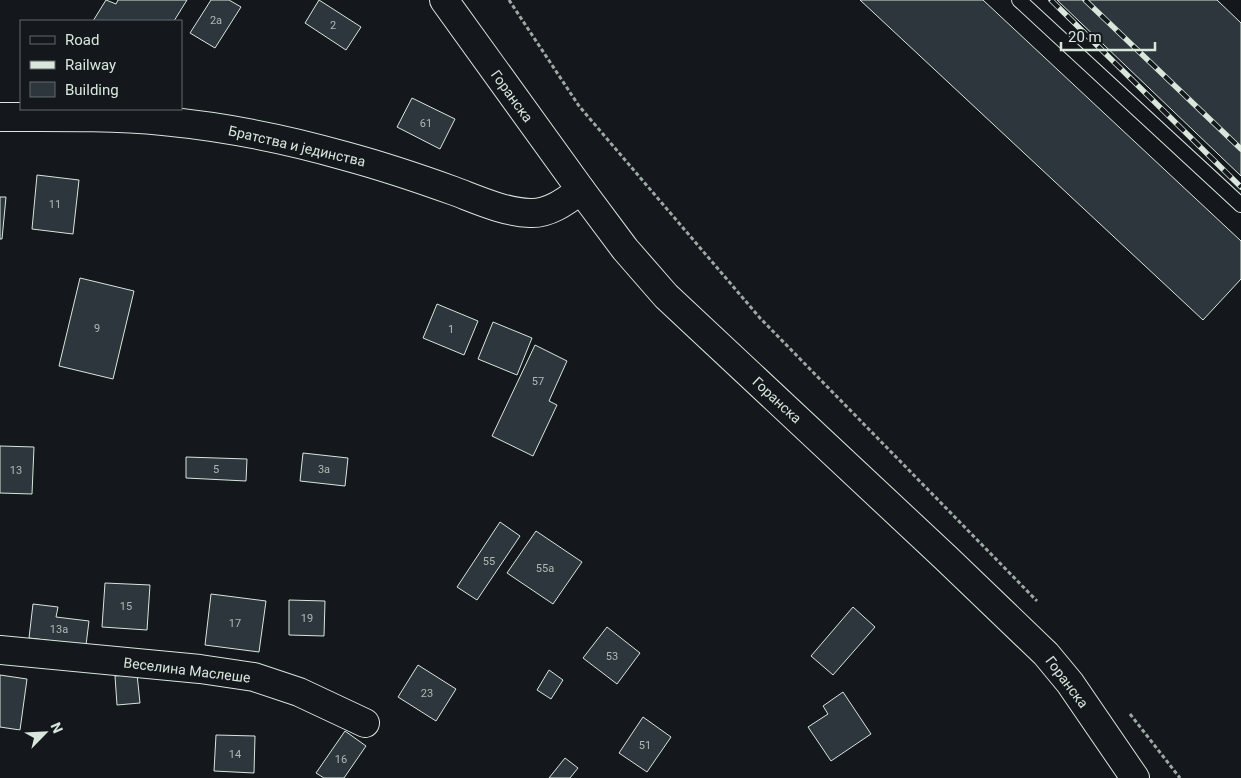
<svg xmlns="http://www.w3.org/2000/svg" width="1241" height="778" font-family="Roboto,sans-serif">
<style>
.building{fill:#2c363c;stroke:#d8e6dc}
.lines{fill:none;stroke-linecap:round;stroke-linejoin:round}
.service-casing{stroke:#d8e6dc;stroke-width:16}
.minor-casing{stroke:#d8e6dc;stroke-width:30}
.secondary-casing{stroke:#d8e6dc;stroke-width:30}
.path{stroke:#9da8a2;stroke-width:3;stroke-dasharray:4 2.5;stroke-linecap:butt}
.service{stroke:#14181c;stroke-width:14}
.minor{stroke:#14181c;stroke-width:28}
.secondary{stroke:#14181c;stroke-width:28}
.rail-casing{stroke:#d8e6dc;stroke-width:5.5}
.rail{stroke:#14181c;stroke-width:4;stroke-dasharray:11;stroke-linecap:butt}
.labels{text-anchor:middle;stroke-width:4;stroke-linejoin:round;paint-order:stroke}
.number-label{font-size:11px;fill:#adbab4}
.street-label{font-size:14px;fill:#d8e6dc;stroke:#14181c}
</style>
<rect width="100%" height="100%" fill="#14181c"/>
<g class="building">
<path d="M106 0 116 4 118 0H187L174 21H93Z"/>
<path d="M211 0H229L241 7 215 48 190 33Z"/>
<path d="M319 0 361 27 346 50 305 23Z"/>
<path d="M860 0H983L1241 241V279L1203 320Z"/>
<path d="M1057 0H1217L1241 23V176Z"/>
<path d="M412 98 455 119 440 149 397 127Z"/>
<path d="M37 175 79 180 73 234 32 229Z"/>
<path d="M0 197H6L2 239H0Z"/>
<path d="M80 278 134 291 113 379 59 366Z"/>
<path d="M437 304 478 321 464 355 423 338Z"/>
<path d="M493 322 532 338 517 375 478 359Z"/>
<path d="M535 345 567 361 549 401 557 405 533 456 492 436Z"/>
<path d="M0 446 34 447 32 494 0 493Z"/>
<path d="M303 453 348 458 345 486 300 481Z"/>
<path d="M186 457 247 459 246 481 186 478Z"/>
<path d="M500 522 520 536 477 600 457 587Z"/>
<path d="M536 531 582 562 553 604 507 573Z"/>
<path d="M105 583 150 585 147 630 102 627Z"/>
<path d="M211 594 266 601 259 652 205 645Z"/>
<path d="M289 600 325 601 324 636 289 635Z"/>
<path d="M33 604 58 607 56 617 89 621 86 645 29 638Z"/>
<path d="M853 607 875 627 833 675 811 656Z"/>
<path d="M607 627 640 653 617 684 583 658Z"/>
<path d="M418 665 456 689 436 721 398 697Z"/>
<path d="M549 670 563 680 551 699 537 690Z"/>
<path d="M137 674 140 703 117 705 115 676Z"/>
<path d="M0 675 27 679 20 730 0 727Z"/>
<path d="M843 692 871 734 831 761 808 727 828 714 823 706Z"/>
<path d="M643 717 671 737 647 772 619 753Z"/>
<path d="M345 731 366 746 344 778H324L316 773Z"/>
<path d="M216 735 255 736 254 773 214 771Z"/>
<path d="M565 758 578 768 570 778H549Z"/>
</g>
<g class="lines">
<defs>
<path id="service" d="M1019 0 1241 205"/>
<g id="minor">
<path d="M0 117C54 117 109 116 163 121 225 127 286 139 345 156 382 166 418 178 454 191 478 200 504 212 530 213 549 214 566 201 581 190"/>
<path d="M0 650 200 669 254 677 299 692 365 723"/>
</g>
<path id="secondary" d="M444 0 581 190 625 249 666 296 946 558 1046 654 1070 683 1135 778"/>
</defs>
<use href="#service" class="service-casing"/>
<use href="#minor" class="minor-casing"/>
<use href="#secondary" class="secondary-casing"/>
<g class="path">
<path d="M509 0 579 106 760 318 1037 601"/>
<path d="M1130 714 1180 778"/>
</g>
<use href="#service" class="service"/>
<use href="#minor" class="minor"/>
<use href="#secondary" class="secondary"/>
<defs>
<g id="rail">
<path d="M1051 0 1241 187"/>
<path d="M1085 0 1241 149"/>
</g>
</defs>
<use href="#rail" class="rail-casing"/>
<use href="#rail" class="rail"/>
</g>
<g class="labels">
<g class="number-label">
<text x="216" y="24">2a</text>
<text x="333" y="29">2</text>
<text x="426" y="127">61</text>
<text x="55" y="208">11</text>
<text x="97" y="332">9</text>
<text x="451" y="333">1</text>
<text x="538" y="385">57</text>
<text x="216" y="473">5</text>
<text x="324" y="473">3a</text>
<text x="16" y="474">13</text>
<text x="489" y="565">55</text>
<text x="545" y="572">55a</text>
<text x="126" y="610">15</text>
<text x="307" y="622">19</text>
<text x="235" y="627">17</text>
<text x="59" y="633">13a</text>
<text x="612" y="660">53</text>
<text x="427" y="697">23</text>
<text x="645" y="749">51</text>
<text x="235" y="758">14</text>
<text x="341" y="763">16</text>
</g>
<g class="street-label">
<text transform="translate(512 96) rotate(54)" y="5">Горанска</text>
<text transform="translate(297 146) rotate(13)" y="5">Братства и јединства</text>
<text transform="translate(777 400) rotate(43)" y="5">Горанска</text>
<text transform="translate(187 670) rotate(7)" y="5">Веселина Маслеше</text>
<text transform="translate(1067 682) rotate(53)" y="5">Горанска</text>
</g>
</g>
<rect x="20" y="20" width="162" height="90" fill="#14181c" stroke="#626a69"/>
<rect x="30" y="36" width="25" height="8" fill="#14181c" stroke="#626a69"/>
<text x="65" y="45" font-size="15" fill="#d8e6dc">Road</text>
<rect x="30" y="61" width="25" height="8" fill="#d8e6dc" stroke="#626a69"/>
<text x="65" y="70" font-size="15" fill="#d8e6dc">Railway</text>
<rect x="30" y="82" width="25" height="15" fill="#2c363c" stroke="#626a69"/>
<text x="65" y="95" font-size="15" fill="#d8e6dc">Building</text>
<g transform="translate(45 733) rotate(66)" stroke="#14181c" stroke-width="4" paint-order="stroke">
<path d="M0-4L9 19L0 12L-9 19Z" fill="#d8e6dc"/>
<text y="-8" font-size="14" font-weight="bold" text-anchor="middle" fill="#d8e6dc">N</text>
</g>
<path d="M1061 42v8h94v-8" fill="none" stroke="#d8e6dc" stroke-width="2.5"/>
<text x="1068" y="42" font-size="15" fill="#d8e6dc" stroke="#14181c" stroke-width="4" paint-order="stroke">20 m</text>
</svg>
